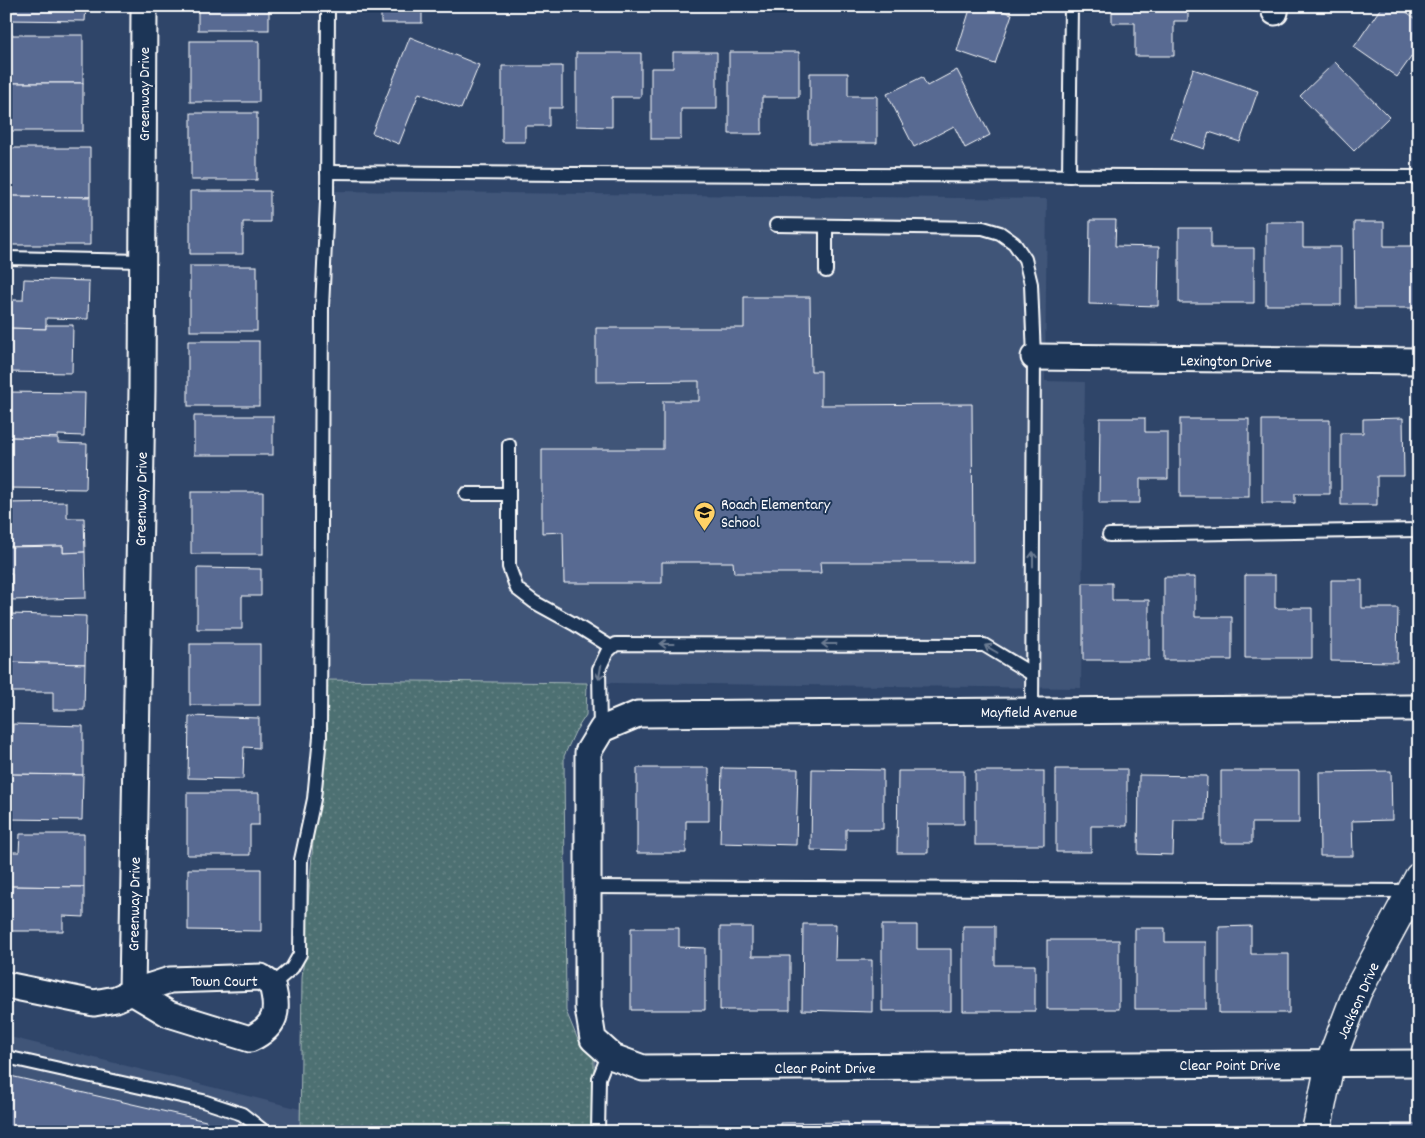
<svg xmlns="http://www.w3.org/2000/svg" width="1425" height="1138" font-family="Dekko,sans-serif">
<style>
.built{fill:#3f5478}
.grass{fill:url(#grass-dots);stroke:#a6b8b8}
.building{fill:#586a92;stroke:#fff}
.lines{fill:none;stroke-linecap:round;stroke-linejoin:round}
.service-casing{stroke:#fff;stroke-width:16}
.minor-casing{stroke:#fff;stroke-width:29}
.tertiary-casing{stroke:#fff;stroke-width:31}
.service{stroke:#1d3557;stroke-width:12}
.minor{stroke:#1d3557;stroke-width:25}
.tertiary{stroke:#1d3557;stroke-width:28}
.oneway{stroke:#6c7c92}
.labels{text-anchor:middle;stroke-width:4;stroke-linejoin:round;paint-order:stroke}
.street-label{font-size:16px;fill:#fff;stroke:#1d3557}
.poi-label{font-size:16px;fill:#fff;stroke:#1d3557;text-anchor:start}
</style>
<defs>
<pattern id="grass-dots" width="8" height="8" patternUnits="userSpaceOnUse" patternTransform="scale(1.25)"><rect width="8" height="8" fill="#4d7072"/><path d="M2 2h.1M6 6h.1" fill="none" stroke="#688587" stroke-width="1.8" stroke-linecap="round"/></pattern>
</defs>
<rect width="100%" height="100%" fill="#2f4569"/>
<filter id="ink" filterUnits="userSpaceOnUse"><feTurbulence type="fractalNoise" baseFrequency=".02" numOctaves="2"/><feDisplacementMap in="SourceGraphic" scale="10" xChannelSelector="R" yChannelSelector="G"/><feConvolveMatrix kernelMatrix="1 2 1 2 8 2 1 2 1" color-interpolation-filters="sRGB"/></filter>
<g filter="url(#ink)">
<g class="built">
<path d="M332 191 1047 199 1045 381 1085 382 1081 688 326 680Z"/>
<path d="M6 1036 300 1109V1132H6Z"/>
</g>
<path class="grass" d="M326 680 587 683 586 715 575 732 564 756 566 1011 578 1040 594 1056V1132H300L302 979Z"/>
<g class="building">
<path d="M6 6H86L85 21 6 20Z"/>
<rect x="198" y="6" width="71" height="24"/>
<rect x="381" y="6" width="41" height="17"/>
<path d="M971 6H987L1012 14 995 64 957 51Z"/>
<path d="M1112 6H1188V21H1174V56H1135V23H1112Z"/>
<path d="M1382 6H1398L1419 21V46L1397 77 1354 47Z"/>
<rect x="6" y="35" width="77" height="48"/>
<path d="M410 37 479 65 461 109 419 93 399 144 372 133Z"/>
<rect x="190" y="41" width="69" height="61"/>
<path d="M673 52H717V109H681V139H651V68H673Z"/>
<path d="M729 52H799V97H762V134H729Z"/>
<path d="M576 53H641V97H612V127L576 126Z"/>
<path d="M1335 62 1389 117 1354 151 1300 96Z"/>
<path d="M502 66H562V108H549V126H525V142H502Z"/>
<path d="M1193 69 1258 91 1240 142 1209 132 1204 149 1171 138Z"/>
<path d="M957 70 990 135 965 148 954 126 914 147 887 94 922 77 927 86Z"/>
<path d="M810 73H848V96H877V143H810Z"/>
<rect x="6" y="83" width="77" height="48"/>
<rect x="191" y="113" width="66" height="67"/>
<path d="M6 148H90V197L6 196Z"/>
<path d="M190 191H270V222H243V254H190Z"/>
<path d="M6 196 90 197V245H6Z"/>
<path d="M1090 220H1116L1115 246 1159 247 1158 306 1089 304Z"/>
<path d="M1266 222H1303V247H1341V305H1266Z"/>
<path d="M1354 222H1384V246H1419V308H1355Z"/>
<path d="M1179 228H1211V248H1254V303H1179Z"/>
<rect x="190" y="266" width="67" height="65"/>
<path d="M24 279 89 281 88 319 46 318V329L6 328V300H23Z"/>
<path d="M744 297H810L811 371H821V405L972 404 973 562H820L821 573H734L733 562H662V583H564L563 532 542 533V449H663V401H699V381L596 382V328H744Z"/>
<path d="M46 325H73L72 373 6 372V328L46 329Z"/>
<rect x="188" y="341" width="71" height="65"/>
<path d="M6 392 85 393 84 436 58 435V438L6 437Z"/>
<rect x="194" y="416" width="79" height="39"/>
<path d="M1100 418H1145V432H1168V479H1140V503H1099Z"/>
<path d="M1403 418 1404 476H1377V505H1341V433H1363V419Z"/>
<rect x="1180" y="419" width="69" height="78"/>
<path d="M1262 420H1330V494H1295V503H1262Z"/>
<path d="M6 437 58 438V443L87 444 86 489 6 488Z"/>
<rect x="191" y="492" width="72" height="62"/>
<path d="M67 502V518H84L85 552 63 553V546L6 547V503Z"/>
<path d="M63 546V553L85 552 86 598 12 600V573H6V547Z"/>
<path d="M197 568 261 569V596H242V629H197Z"/>
<path d="M1245 575H1275V608H1312V658H1245Z"/>
<rect x="1414" y="576" width="5" height="87"/>
<path d="M1164 577H1195V617H1232V660H1164Z"/>
<path d="M1331 580H1362V608H1398L1397 662 1331 661Z"/>
<path d="M1083 583H1112V600H1149V660H1083Z"/>
<path d="M9 614 86 616 85 664 6 662V633H9Z"/>
<rect x="190" y="644" width="70" height="61"/>
<path d="M6 662 85 664 84 710H53V692H6Z"/>
<path d="M189 716 259 718V748L244 747 243 779 188 778Z"/>
<path d="M13 724 83 726V775L6 774V746H12Z"/>
<path d="M637 768H709V821H686V853H637Z"/>
<path d="M722 768 798 769 796 845 720 843Z"/>
<path d="M812 769 883 770V829H846V851L811 850Z"/>
<path d="M1056 769H1127V826H1091V852H1056Z"/>
<path d="M898 771H964V824H928V853H897Z"/>
<rect x="975" y="771" width="69" height="74"/>
<path d="M1221 771H1299V823H1252V843H1221Z"/>
<path d="M1391 771 1392 820 1352 821 1353 856H1320L1319 772Z"/>
<path d="M6 774 83 775 82 820 6 819Z"/>
<path d="M1139 775 1207 776 1206 820H1174L1173 855 1138 854Z"/>
<path d="M187 793H259V825H250V855H187Z"/>
<path d="M20 834H84V887L6 886V852H19Z"/>
<path d="M188 869H261V931L188 930Z"/>
<path d="M6 886 84 887V917L63 916V931H6Z"/>
<path d="M803 924H836L835 960H872V1012L802 1010Z"/>
<path d="M882 925H917V949H951V1011H882Z"/>
<path d="M963 926H995V965H1035V1011H963Z"/>
<path d="M1251 926V954H1289V1013H1219V927Z"/>
<path d="M720 927H752V956H790V1010H720Z"/>
<path d="M631 928H679V947L705 948V1010H631Z"/>
<path d="M1135 928H1165V942H1206V1009H1135Z"/>
<rect x="1047" y="940" width="72" height="69"/>
<path d="M6 1075 206 1121 214 1132H6Z"/>
<path d="M848 1122 849 1132H780V1123Z"/>
<path d="M699 1124 768 1125V1132H699Z"/>
<rect x="861" y="1124" width="69" height="8"/>
<rect x="942" y="1124" width="69" height="8"/>
<rect x="1392" y="1124" width="27" height="8"/>
<rect x="1186" y="1125" width="70" height="7"/>
<rect x="1023" y="1126" width="68" height="6"/>
<rect x="1104" y="1127" width="70" height="5"/>
</g>
<g class="lines">
<defs>
<g id="service">
<path d="M327 172 572 174 1419 177"/>
<path d="M1069 176 1071 6"/>
<path d="M776 225 983 228 1000 233 1014 243 1025 259 1031 284 1034 357 1032 712"/>
<path d="M826 226V271"/>
<path d="M6 258 142 261"/>
<path d="M509 445V567L517 589 534 602 574 624 611 647"/>
<path d="M466 494H509"/>
<path d="M1109 535 1419 530"/>
<path d="M600 732 599 669 607 652 616 644 984 645 1032 674"/>
<path d="M588 887 1413 891"/>
<path d="M272 985 292 968 300 954 301 860 314 799 320 737 322 308 327 201 328 6"/>
<path d="M6 1057 203 1101 242 1114 265 1132"/>
<path d="M598 1132 599 1078 609 1053"/>
</g>
<g id="minor">
<path d="M1275 12 1276 6"/>
<path d="M1034 357 1419 361"/>
<path d="M1419 708C1159 710 899 710 638 714L602 729 588 752V1008L593 1039 613 1057 643 1068 1419 1063"/>
<path d="M6 985 94 1003 116 999 132 992 170 980 261 977 272 985C279 1011 277 1026 250 1039L169 1014 132 992"/>
<path d="M132 992 142 390 144 6"/>
</g>
<path id="tertiary" d="M1316 1132 1330 1063 1357 992 1419 877"/>
</defs>
<use href="#service" class="service-casing"/>
<use href="#minor" class="minor-casing"/>
<use href="#tertiary" class="tertiary-casing"/>
<use href="#service" class="service"/>
<use href="#minor" class="minor"/>
<use href="#tertiary" class="tertiary"/>
</g>
<defs><path id="oneway-shaft" d="M-6 0H5M1.5-3L5.5 0L1.5 3" fill="none" stroke-width="1.6" stroke-linecap="round" stroke-linejoin="round" transform="scale(1.25)"/></defs>
<g class="oneway">
<use href="#oneway-shaft" transform="translate(1033 559) rotate(-90)"/>
<use href="#oneway-shaft" transform="translate(667 644) rotate(-180)"/>
<use href="#oneway-shaft" transform="translate(829 644) rotate(-180)"/>
<use href="#oneway-shaft" transform="translate(991 649) rotate(-150)"/>
<use href="#oneway-shaft" transform="translate(600 672) rotate(100)"/>
</g>
</g>
<defs>
<symbol id="school-pin" viewBox="-11 -11 22 30"><path d="M0 17L-7.5 6A9.5 9.5 0 1 1 7.5 6Z" fill="#ffd166" stroke="#1d3557"/><path d="M0-5L7-2L0 1L-7-2ZM-4 1L0 2.5L4 1V4Q0 6-4 4Z" fill="#111"/></symbol>
</defs>
<g fill-rule="evenodd">
<use href="#school-pin" x="692" y="500" width="25" height="34"/>
</g>
<g class="labels">
<g class="street-label">
<text transform="translate(143 94) rotate(-90)" y="6">Greenway Drive</text>
<text transform="translate(1226 360) rotate(1)" y="6">Lexington Drive</text>
<text transform="translate(140 499) rotate(-89)" y="6">Greenway Drive</text>
<text x="1029" y="717">Mayfield Avenue</text>
<text transform="translate(133 904) rotate(-89)" y="6">Greenway Drive</text>
<text x="224" y="986">Town Court</text>
<text transform="translate(1357 1000) rotate(-66)" y="6">Jackson Drive</text>
<text x="1230" y="1070">Clear Point Drive</text>
<text x="825" y="1073">Clear Point Drive</text>
</g>
<g class="poi-label">
<text x="721" y="509">Roach Elementary<tspan x="721" dy="18">School</tspan></text>
</g>
</g>
<rect width="1425" height="1138" fill="none" stroke="#1d3557" stroke-width="25"/>
<rect x="12" y="12" width="1400" height="1113" fill="none" stroke="#fff" stroke-width="2" filter="url(#ink)"/>
</svg>
